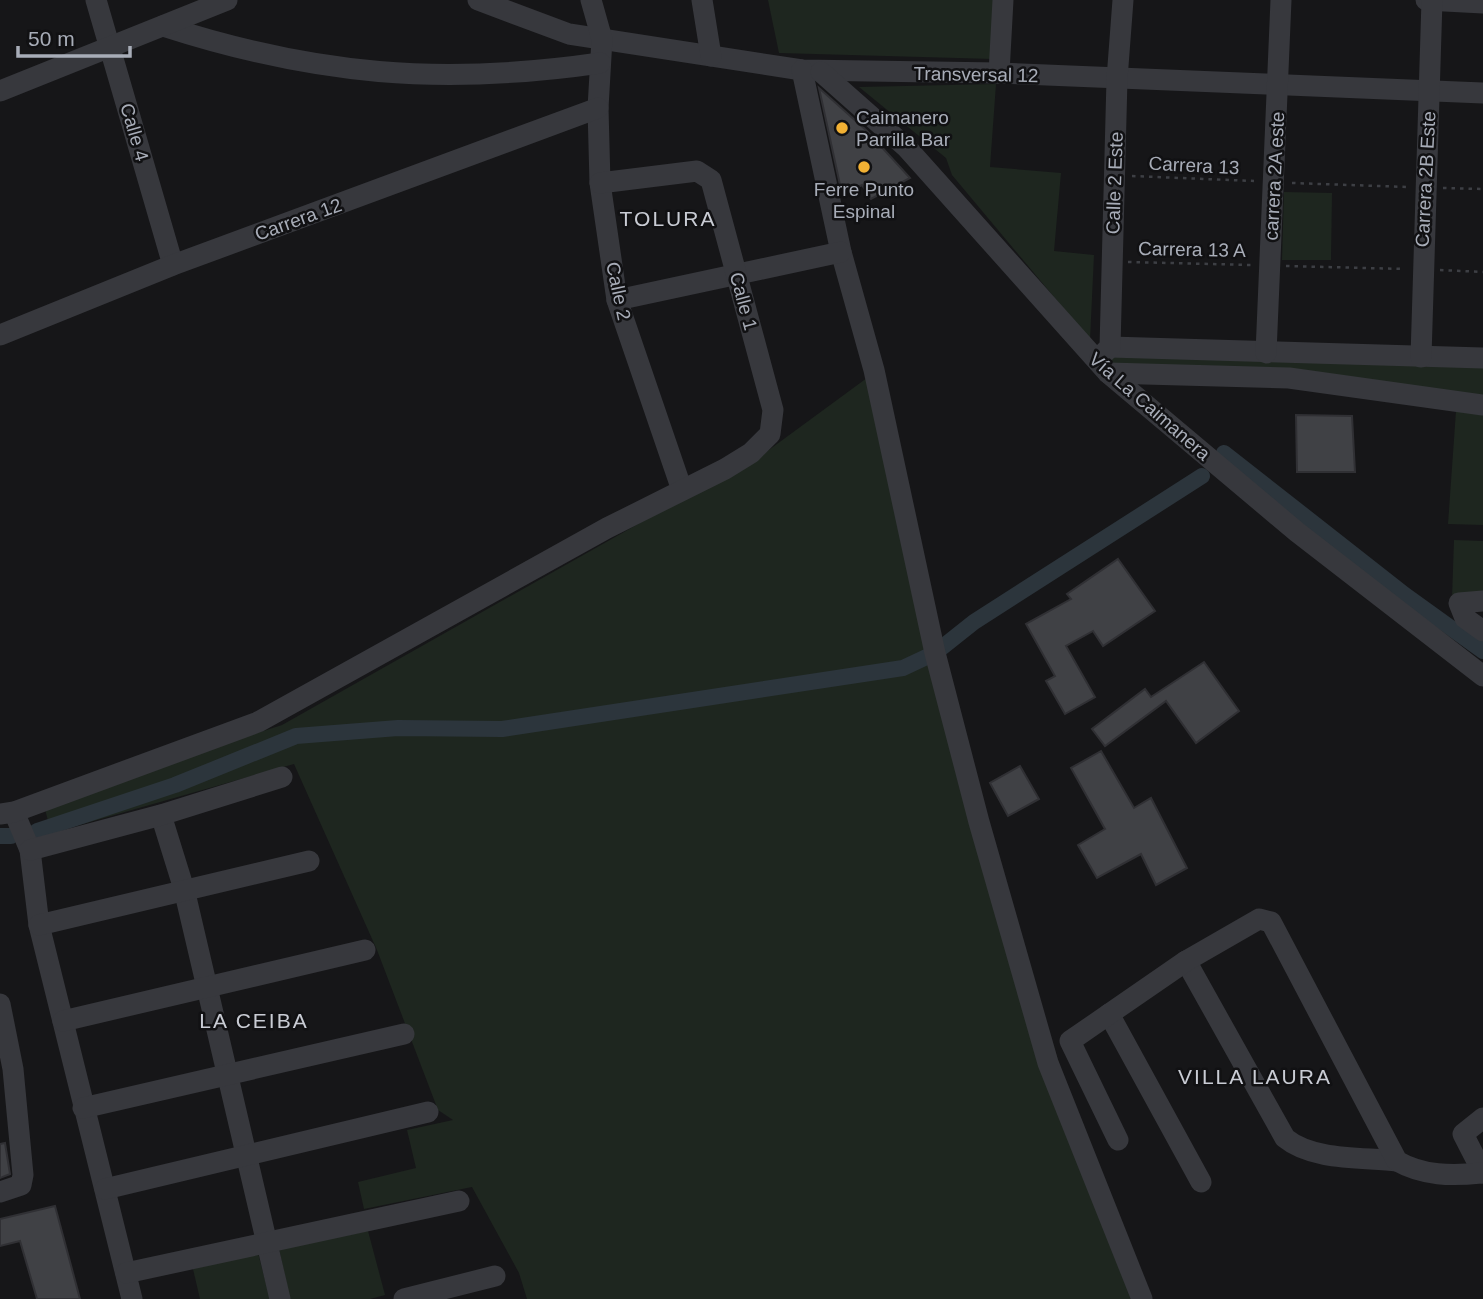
<svg xmlns="http://www.w3.org/2000/svg" width="1483" height="1299" font-family="Helvetica,sans-serif">
<style>
.green{fill:#1e261f}
.lines{fill:none;stroke-linecap:round;stroke-linejoin:round}
.canal{stroke:#2c353c;stroke-width:16}
.building{fill:#404145;stroke:#303034;stroke-width:2}
.path{stroke:#3d3f44;stroke-width:2.5;stroke-dasharray:3.5 5;stroke-linecap:butt}
.minor{stroke:#37383d;stroke-width:21}
.poi-dot{fill:#f2b134;stroke:#111113;stroke-width:2.5}
.labels{text-anchor:middle;stroke-width:5;stroke-linejoin:round;paint-order:stroke}
.street-label{font-size:19px;fill:#a8adb8;stroke:#111113}
.poi-label{font-size:19px;fill:#a8adb8;stroke:#111113;text-anchor:start}
.neighbourhood-label{font-size:21px;letter-spacing:2px;fill:#c9ccd4;stroke:#111113}
</style>
<rect width="100%" height="100%" fill="#161618"/>
<g class="green">
<path d="M768 0H998L993 59 779 53Z"/>
<path d="M996 84 990 167 1061 173 1054 251 1094 255 1090 340 952 175 946 158 859 87Z"/>
<path d="M1284 192 1332 193 1331 260H1282Z"/>
<path d="M1112 352 1483 360V402L1109 371Z"/>
<path d="M871 375 935 673 1134 1299H527L519 1273 472 1187 364 1209 358 1182 416 1168 407 1130 453 1120 438 1110 377 950 294 764 51 833 43 801 282 725 663 510 739 472Z"/>
<path d="M1456 411 1483 415V525L1448 524Z"/>
<path d="M1454 540 1483 541V598H1452Z"/>
<path d="M368 1231 385 1295 370 1299H290L279 1249Z"/>
<path d="M258 1253 270 1299H200L193 1269Z"/>
</g>
<g class="lines">
<g class="canal">
<path d="M1224 453 1405 595 1483 651"/>
<path d="M37 831 175 785 296 736 398 728 502 729 903 668 935 653 974 622 1202 476"/>
<path d="M0 836H11"/>
</g>
</g>
<g class="building">
<path d="M819 88 867 131 910 178 871 199 862 185 842 194Z"/>
<path d="M1296 415 1352 416 1355 472H1297Z"/>
<path d="M1118 559 1155 611 1103 646 1093 631 1066 646 1095 697 1065 714 1046 681 1055 676 1026 624 1071 599 1067 594Z"/>
<path d="M1204 662 1239 711 1196 743 1166 701 1105 746 1092 729 1145 689 1151 697Z"/>
<path d="M1101 751 1134 808 1151 798 1187 868 1156 885 1141 854 1097 878 1078 845 1105 829 1071 768Z"/>
<path d="M1020 766 1039 799 1008 816 990 783Z"/>
<path d="M5 1143 10 1174 0 1178V1144Z"/>
<path d="M55 1206 80 1299H37L20 1241 0 1246V1219Z"/>
</g>
<g class="lines">
<g class="path">
<path d="M1132 176 1254 181"/>
<path d="M1292 183 1408 187"/>
<path d="M1443 188 1483 189"/>
<path d="M1128 262 1251 265"/>
<path d="M1286 266 1405 269"/>
<path d="M1440 270 1483 272"/>
</g>
<g class="minor">
<path d="M96 0 173 265"/>
<path d="M478 0 569 34 802 70 999 73 1483 93"/>
<path d="M591 0 602 39 598 108 600 183 617 300 682 490"/>
<path d="M702 0 711 56"/>
<path d="M1426 0 1483 3"/>
<path d="M163 26C315 75 441 86 600 63"/>
<path d="M802 70 841 252 874 370 935 653 979 822 1048 1063 1142 1299"/>
<path d="M821 72 907 148 1108 373 1297 532 1483 676"/>
<path d="M999 73 1003 0"/>
<path d="M0 91 227 0"/>
<path d="M617 300 841 252"/>
<path d="M0 335 173 265 598 108"/>
<path d="M1110 347 1483 358"/>
<path d="M1266 353 1281 0"/>
<path d="M1100 357 1110 347 1117 79 1123 0"/>
<path d="M1421 357 1432 0"/>
<path d="M1108 373 1289 378 1483 405"/>
<path d="M1483 601 1459 603 1465 618 1483 631"/>
<path d="M14 812 30 850 39 925 132 1299"/>
<path d="M0 814 14 812 258 722 607 528 725 469 751 453 770 434 773 410 711 180 697 171 600 183"/>
<path d="M161 815 184 889 280 1299"/>
<path d="M30 850 161 815 282 777"/>
<path d="M39 925 309 861"/>
<path d="M1186 961 1285 1138C1313 1161 1363 1157 1397 1161"/>
<path d="M0 1004 13 1069 23 1175 21 1185 0 1192"/>
<path d="M1109 1014 1201 1182"/>
<path d="M63 1021 365 950"/>
<path d="M83 1108 404 1034"/>
<path d="M1483 1118 1463 1134 1483 1173"/>
<path d="M1118 1140 1070 1041 1186 961 1259 919 1271 922 1397 1161C1423 1176 1452 1176 1481 1173"/>
<path d="M105 1189 428 1112"/>
<path d="M126 1273 459 1201"/>
<path d="M404 1299 495 1276"/>
</g>
</g>
<g class="poi-dot">
<circle cx="842" cy="128" r="7"/>
<circle cx="864" cy="167" r="7"/>
</g>
<g class="labels">
<g class="street-label">
<text transform="translate(976 74) rotate(1)" y="7">Transversal 12</text>
<text transform="translate(135 132) rotate(74)" y="7">Calle 4</text>
<text transform="translate(1194 165) rotate(3)" y="7">Carrera 13</text>
<text transform="translate(1274 176) rotate(-87)" y="7">carrera 2A este</text>
<text transform="translate(1425 179) rotate(-87)" y="7">Carrera 2B Este</text>
<text transform="translate(1114 183) rotate(-88)" y="7">Calle 2 Este</text>
<text transform="translate(298 219) rotate(-20)" y="7">Carrera 12</text>
<text transform="translate(1192 249) rotate(1)" y="7">Carrera 13 A</text>
<text transform="translate(619 291) rotate(78)" y="7">Calle 2</text>
<text transform="translate(744 301) rotate(75)" y="7">Calle 1</text>
<text transform="translate(1150 406) rotate(41)" y="7">Vía La Caimanera</text>
</g>
<g class="poi-label">
<text x="856" y="124">Caimanero<tspan x="856" dy="22">Parrilla Bar</tspan></text>
<text x="864" y="196" text-anchor="middle">Ferre Punto<tspan x="864" dy="22">Espinal</tspan></text>
</g>
<g class="neighbourhood-label">
<text x="668" y="226">TOLURA</text>
<text x="254" y="1028">LA CEIBA</text>
<text x="1255" y="1084">VILLA LAURA</text>
</g>
</g>
<path d="M18 46v10h112v-10" fill="none" stroke="#a8adb8" stroke-width="3.5"/>
<text x="28" y="46" font-size="21" fill="#a8adb8" stroke="#111113" stroke-width="5" paint-order="stroke">50 m</text>
</svg>
